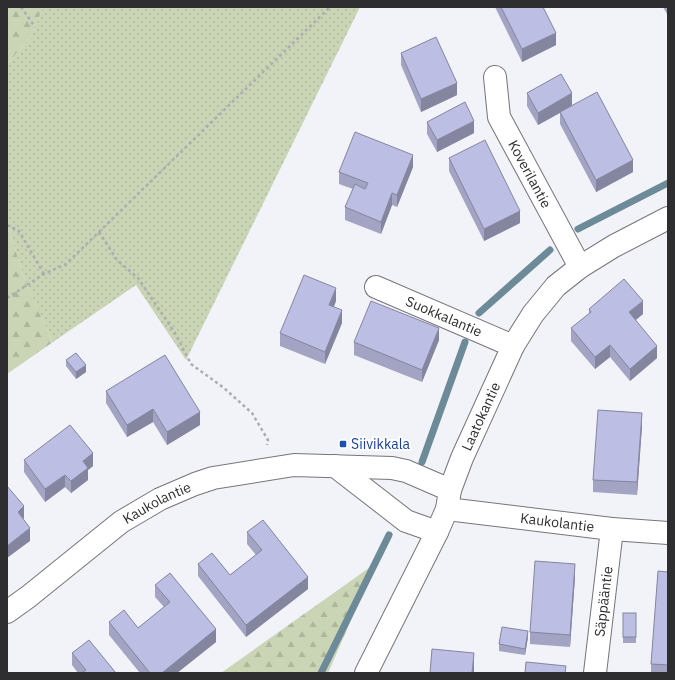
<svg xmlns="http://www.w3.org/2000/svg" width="675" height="680" font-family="'IBM Plex Sans',sans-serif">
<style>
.grass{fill:url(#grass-dots)}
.forest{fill:url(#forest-firs)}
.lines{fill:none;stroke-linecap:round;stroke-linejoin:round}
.stream{stroke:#6c8a97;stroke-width:7}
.minor-casing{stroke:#75757b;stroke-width:24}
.path{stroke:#acacb1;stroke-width:2.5;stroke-dasharray:3 3;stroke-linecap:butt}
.minor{stroke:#fff;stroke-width:22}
.wall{fill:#a3a3c3}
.shaded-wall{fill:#84859f}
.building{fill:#bdbee3;stroke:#84859f}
.transit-dot{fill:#1a4fb4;stroke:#fff;stroke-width:1.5}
.labels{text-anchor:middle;stroke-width:4;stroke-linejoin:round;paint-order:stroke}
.street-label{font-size:14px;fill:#2e2e30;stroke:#fff}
.transit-label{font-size:14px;fill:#164399;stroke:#fff;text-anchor:start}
</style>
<defs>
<pattern id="grass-dots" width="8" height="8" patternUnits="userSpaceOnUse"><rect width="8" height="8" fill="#c9d5b5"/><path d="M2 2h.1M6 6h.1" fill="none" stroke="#adb79c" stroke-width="1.8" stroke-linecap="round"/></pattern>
<pattern id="forest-firs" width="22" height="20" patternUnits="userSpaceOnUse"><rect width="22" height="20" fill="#c9d5b5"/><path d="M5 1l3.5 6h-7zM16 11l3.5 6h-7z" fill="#adb79c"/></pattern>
</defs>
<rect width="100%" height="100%" fill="#f2f2f9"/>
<path class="grass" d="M43 7H360L186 360 136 285 53 342 26 284 7 223V64L31 37Z"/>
<g class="forest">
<path d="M7 7H43L31 37 7 64Z"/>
<path d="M7 223 26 284 53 342 7 374Z"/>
<path d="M376 563 328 673H221Z"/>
</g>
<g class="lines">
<g class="stream">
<path d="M578 229 668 183"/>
<path d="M479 313 550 250"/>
<path d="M422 462 465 342"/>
<path d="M321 673 389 535"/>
</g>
<defs>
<g id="minor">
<path id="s1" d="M495 77 499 117 580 267"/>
<path id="s2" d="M376 287 513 346"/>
<path d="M335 466 406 521 437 532"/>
<path id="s3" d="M447 509 612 529 668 533"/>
<path id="s4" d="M7 612 28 597 121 522 160 499 195 484 213 478 294 465 392 468 406 471 450 490"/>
<path id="s5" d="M366 673 437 532 447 509 450 490 462 458 513 346 533 314 556 286 580 267 614 246 668 218"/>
<path id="s6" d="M595 673 612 529"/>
</g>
</defs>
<use href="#minor" class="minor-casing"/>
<g class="path">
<path d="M21 7 35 27"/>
<path d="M7 225 19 231 44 274"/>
<path d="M99 232 117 260 138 278 175 333 191 364 224 388 252 413 268 440 267 445"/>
<path d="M7 298 44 274 66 264 330 7"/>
</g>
<use href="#minor" class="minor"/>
</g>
<g class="wall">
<path d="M495 7H543L556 45 522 62Z"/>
<path d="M663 7H668V16Z"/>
<path d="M401 53 457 95 421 112 401 65Z"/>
<path d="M527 93 572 105 633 172 596 192 560 124V113L538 125 527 106Z"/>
<path d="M427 122 474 133 437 152 427 134Z"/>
<path d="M449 158 520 223 484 241 449 171Z"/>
<path d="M413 167 397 207 392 205 381 234 345 220V207L353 189 339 184V172Z"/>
<path d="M336 301 334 307 342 323 325 364 280 346V333Z"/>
<path d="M589 309 643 314 636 320 657 358 630 381 610 357 595 369 571 341V328L589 314Z"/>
<path d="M439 340 422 382 354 355V342Z"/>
<path d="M66 360 86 372 76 379 66 366Z"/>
<path d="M106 391 200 425 167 445 153 422 127 437 106 403Z"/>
<path d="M642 426 637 495 593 492V480Z"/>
<path d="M24 460 93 466 88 470V480L71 493 65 487 45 502 24 472Z"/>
<path d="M247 532 308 589 246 637 198 576V564L230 575 256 555 247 544Z"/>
<path d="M668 572V673H651V664Z"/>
<path d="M575 577 570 647 530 644V632Z"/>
<path d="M155 585 216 642 177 673H140L109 635V622L138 628 164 607 155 597Z"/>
<rect x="623" y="613" width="13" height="30"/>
<path d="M528 637 525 655 499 651V644Z"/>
<path d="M72 653 116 673H78L72 665Z"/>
</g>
<g class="shaded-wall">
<path d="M556 33V45L522 62V49Z"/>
<path d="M457 83V95L421 112V99Z"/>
<path d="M572 93V106L538 125V113Z"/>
<path d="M474 121V133L437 152V140Z"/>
<path d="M413 155V167L397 207V195Z"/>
<path d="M633 160V172L596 192V180Z"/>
<path d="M392 193V205L381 234V222Z"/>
<path d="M520 211V223L484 241V229Z"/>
<path d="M336 288V301L329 318V305Z"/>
<path d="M643 301V314L629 325V312Z"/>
<path d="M342 310V323L325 364V352Z"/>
<path d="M439 328V340L422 382V370Z"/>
<path d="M610 345V357L595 369V357Z"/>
<path d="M657 346V358L630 381V369Z"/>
<path d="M86 365V372L76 379V372Z"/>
<path d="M153 409V422L127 437V425Z"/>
<path d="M200 412V425L167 445V432Z"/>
<path d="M642 413V426L637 495V482Z"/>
<path d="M93 453V466L88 470V480L71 493V481L83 461Z"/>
<path d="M65 475V487L45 502V489Z"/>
<path d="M24 506V518L18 524V512Z"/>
<path d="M30 528V541L7 558V546Z"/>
<path d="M575 564V577L570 647V635Z"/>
<path d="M308 577V589L246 637V625Z"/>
<path d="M216 629V642L177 673H162Z"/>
<path d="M528 631V637L525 655V649Z"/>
<path d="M474 653V673H472Z"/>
</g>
<g class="building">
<path d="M501 7H543L556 33 522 49Z"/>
<path d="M436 37 457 83 421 99 401 53Z"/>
<path d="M561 74 572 93 538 113 527 93Z"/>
<path d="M597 92 633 160 596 180 560 112Z"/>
<path d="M465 102 474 121 437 140 427 122Z"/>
<path d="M355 132 413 155 397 195 392 193 381 222 345 207 355 184 365 189 368 183 339 172Z"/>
<path d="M485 140 520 211 484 229 449 158Z"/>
<path d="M304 275 336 288 329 305 342 310 325 352 280 333Z"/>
<path d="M624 279 643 301 629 312 657 346 630 369 610 345 595 357 571 328 591 312 589 309Z"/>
<path d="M371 301 439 328 422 370 354 342Z"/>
<path d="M76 353 86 365 76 372 66 360Z"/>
<path d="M165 355 200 412 167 432 153 409 127 425 106 391Z"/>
<path d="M598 410 642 413 637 482 593 480Z"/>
<path d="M70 425 93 453 83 461 88 468 71 481 65 475 45 489 24 460Z"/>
<path d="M7 486 24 506 18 512 30 528 7 546Z"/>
<path d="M263 520 308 577 246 625 198 564 212 553 230 575 262 550 247 532Z"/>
<path d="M535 561 575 564 570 635 530 632Z"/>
<path d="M658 571 668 572V665L651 664Z"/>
<path d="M170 573 216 629 162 673H150L109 622 124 610 138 628 170 602 155 585Z"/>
<rect x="623" y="613" width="13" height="24"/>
<path d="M502 627 528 631 525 649 499 644Z"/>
<path d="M89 640 116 673H82L86 670 72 653Z"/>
<path d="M432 649 474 653 472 673H430Z"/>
<path d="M526 662 566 666 565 673H525Z"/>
</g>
<rect class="transit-dot" x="339" y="440" width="8" height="8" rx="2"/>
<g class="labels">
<g class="street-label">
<text dy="5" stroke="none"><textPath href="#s1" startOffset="105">Koverilantie</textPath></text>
<text dy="5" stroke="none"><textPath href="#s2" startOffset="74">Suokkalantie</textPath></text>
<text dy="5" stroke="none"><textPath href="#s5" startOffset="282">Laatokantie</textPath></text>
<text dy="5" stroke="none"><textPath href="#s4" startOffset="186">Kaukolantie</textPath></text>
<text dy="5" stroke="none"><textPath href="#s3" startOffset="111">Kaukolantie</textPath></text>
<text dy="5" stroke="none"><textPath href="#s6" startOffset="72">Säppääntie</textPath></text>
</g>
<g class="transit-label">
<text x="351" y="449">Siivikkala</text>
</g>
</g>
<rect width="675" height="680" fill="none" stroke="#2e2e30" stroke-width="16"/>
</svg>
